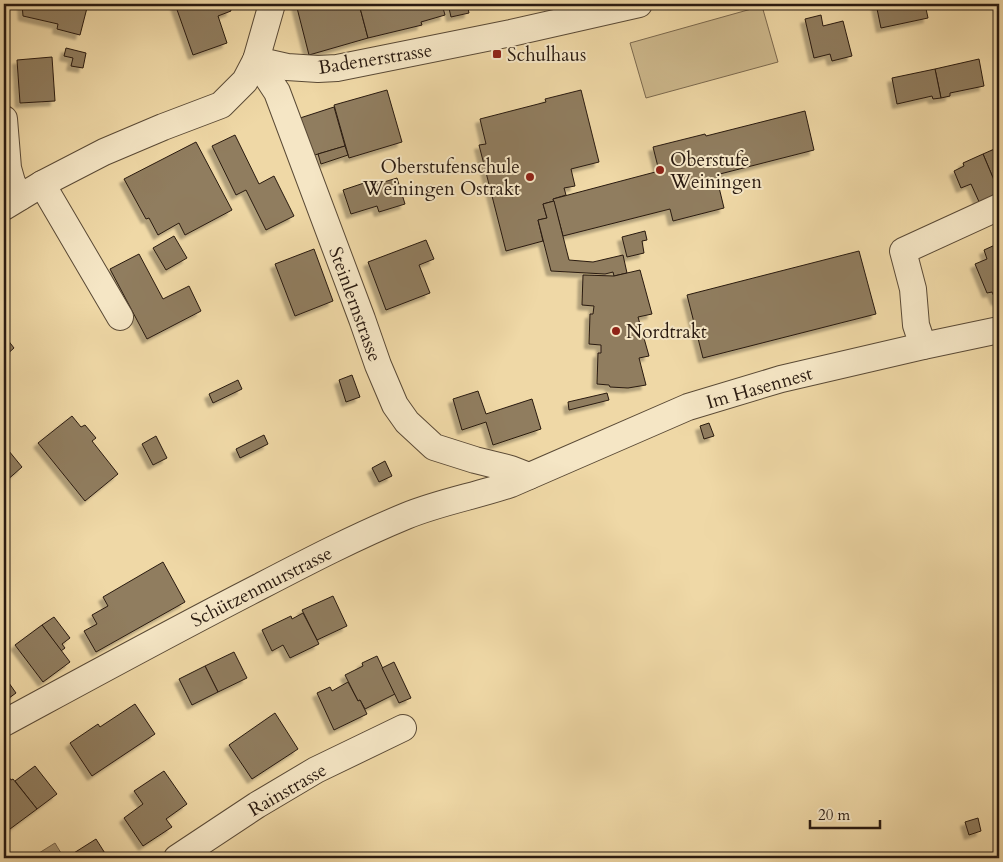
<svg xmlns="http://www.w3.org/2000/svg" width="1003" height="862" font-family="Cardo,serif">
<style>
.green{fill:#cdb88c;stroke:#7b694e}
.water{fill:#ac9773;stroke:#78654b}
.building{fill:#907d5e;stroke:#291a10;filter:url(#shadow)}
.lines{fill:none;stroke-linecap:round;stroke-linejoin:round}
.minor-casing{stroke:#5a4a36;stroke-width:28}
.minor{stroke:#f5e6c5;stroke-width:26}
.poi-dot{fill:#8f2418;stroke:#f5e6c5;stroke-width:2}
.labels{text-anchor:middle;stroke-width:4;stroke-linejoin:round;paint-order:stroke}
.poi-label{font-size:19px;fill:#291a10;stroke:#f5e6c5;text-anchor:start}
.street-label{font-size:19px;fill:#291a10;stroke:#f5e6c5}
</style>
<defs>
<filter id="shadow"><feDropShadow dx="-4.5" dy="4.5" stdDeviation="1" flood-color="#0004"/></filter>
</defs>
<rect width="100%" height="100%" fill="#efd8a6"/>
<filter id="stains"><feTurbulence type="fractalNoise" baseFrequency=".004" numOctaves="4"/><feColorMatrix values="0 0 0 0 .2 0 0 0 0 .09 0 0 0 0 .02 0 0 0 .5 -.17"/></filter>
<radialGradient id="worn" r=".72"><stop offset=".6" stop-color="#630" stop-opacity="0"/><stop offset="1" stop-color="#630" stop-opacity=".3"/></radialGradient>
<path class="green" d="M762 6 778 62 646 98 630 43Z"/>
<path class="water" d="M55 843 61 853 53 858H31Z"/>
<g class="building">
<path d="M22 4H88L80 35 57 29 58 24 23 16Z"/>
<path d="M175 4H229L231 11 218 16 227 43 193 55Z"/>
<path d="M296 4H359L368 38 309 55Z"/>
<path d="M359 4H442L445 15 421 22 422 25 368 38Z"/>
<path d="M448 4H467L469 13 451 17Z"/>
<path d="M876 4H925L928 18 881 28Z"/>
<path d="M821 15 823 26 843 21 852 56 832 61 830 54 814 58 805 19Z"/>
<path d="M66 48 86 53 83 68 71 66 73 58 64 56Z"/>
<path d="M52 57 55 101 20 103 17 60Z"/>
<path d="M979 59 984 86 950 93V96L941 98 935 69Z"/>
<path d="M935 69 941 98 933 99 932 96 897 104 892 78Z"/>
<path d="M387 90 402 142 349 158 334 105Z"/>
<path d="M581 90 599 162 571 169 575 186 564 188 566 195 553 199 554 201 543 204 547 218 538 220 543 241 506 251 479 145 486 144 480 119 546 102 545 99Z"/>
<path d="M334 107 345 146 308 157 297 119Z"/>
<path d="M805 111 814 150 716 175 724 208 673 221 670 209 563 236 553 199 659 171 653 147 705 134 706 136Z"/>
<path d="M235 135 259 184 274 176 294 216 266 230 246 190 236 195 212 146Z"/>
<path d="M196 142 232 210 185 235 179 223 158 235 149 218 146 219 124 179Z"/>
<path d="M345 146 348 155 321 164 318 154Z"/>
<path d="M999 147V192L983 154Z"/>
<path d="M983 154 999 192V195L980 204 971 184 961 188 954 171 964 166 963 163Z"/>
<path d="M397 178 405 204 379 212 377 206 351 214 343 190 370 181 371 186Z"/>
<path d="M554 201 569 260 593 262 623 255 627 273 614 276 613 272 605 274 551 271 538 220 547 218 543 204Z"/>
<path d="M645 231 647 240 642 241 644 253 627 257 622 237Z"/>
<path d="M174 236 187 258 166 270 153 248Z"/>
<path d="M426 240 434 259 419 265 430 293 386 310 368 262Z"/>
<path d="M995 245 999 257V300L996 301 992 292 987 293 975 264 987 259 984 250Z"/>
<path d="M314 249 333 301 295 316 275 264Z"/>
<path d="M859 251 876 314 703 358 687 295Z"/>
<path d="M139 254 163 299 189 286 201 311 147 339 110 269Z"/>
<path d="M640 270 652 314 638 317 649 356 639 358 646 385 628 388 610 387 609 385 597 384 598 353H601V345L589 344 590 314H593L594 306 582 305 583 275 614 276Z"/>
<path d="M4 335 14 348 4 357Z"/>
<path d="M352 375 360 397 346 402 339 380Z"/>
<path d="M238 380 242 389 213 403 209 394Z"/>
<path d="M478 391 486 414 532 399 541 429 493 445 486 422 462 430 453 399Z"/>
<path d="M607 393 609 400 569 410 568 402Z"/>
<path d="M72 416 81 427 85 425 96 438 92 441 118 474 85 501 38 443Z"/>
<path d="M709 423 714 436 704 439 700 426Z"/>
<path d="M264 435 268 444 240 458 236 449Z"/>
<path d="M156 436 167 458 153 465 142 444Z"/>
<path d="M4 445 22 467 5 482 4 480Z"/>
<path d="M385 461 392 476 379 482 372 468Z"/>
<path d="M163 562 185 602 96 652 84 631 97 624 92 615 108 606 103 597Z"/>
<path d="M333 596 347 626 317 640 302 610Z"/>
<path d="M303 613 319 644 290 658 283 645 272 651 262 630 291 616 292 619Z"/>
<path d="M54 617 70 638 62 644 65 648 61 651 42 625Z"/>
<path d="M42 625 70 662 43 682 15 645Z"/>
<path d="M234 652 247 678 218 692 205 666Z"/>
<path d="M377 656 395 694 365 709 360 700 358 701 345 675 363 666 362 663Z"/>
<path d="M394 662 411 698 399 703 382 668Z"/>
<path d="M205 666 218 692 192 705 179 679Z"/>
<path d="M4 676 16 693 5 701 4 700Z"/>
<path d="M348 682 358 701 360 700 367 714 334 730 317 693 330 687 332 691Z"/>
<path d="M135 704 155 734 92 776 70 743 98 724 100 727Z"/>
<path d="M275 713 298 749 252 779 229 745Z"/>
<path d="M35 766 57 794 37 809 15 781Z"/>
<path d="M164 771 187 804 166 819 172 827 143 846 124 818 143 804 134 791Z"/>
<path d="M9 777 11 780 13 779 37 809 10 829 4 821V781Z"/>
<path d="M978 818 981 831 969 835 965 822Z"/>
<path d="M96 839 108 858H66Z"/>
</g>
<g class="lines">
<defs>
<g id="minor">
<path d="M256 60 277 92 362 319 378 365 395 405 407 422 434 447 475 460 511 469 529 476"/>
<path d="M256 60 287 67 318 69 337 68 511 33 639 4"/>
<path d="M4 119 8 168 12 182 20 197"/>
<path d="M42 184 120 317"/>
<path d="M4 207 42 184 104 152 163 127 221 105 245 81 256 60 272 4"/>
<path d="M923 346 916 325 913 289 903 251 999 207"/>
<path d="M4 723C89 677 173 631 259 587 307 562 355 537 406 516 440 502 476 496 511 484L688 407 781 379 923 346 999 330"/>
<path d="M177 858 257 805 316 770 403 728"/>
</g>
</defs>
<use href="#minor" class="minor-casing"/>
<use href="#minor" class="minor"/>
</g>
<g class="poi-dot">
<rect x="492" y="49" width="10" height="10" rx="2.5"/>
<circle cx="660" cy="170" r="5"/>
<circle cx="530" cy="177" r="5"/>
<circle cx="616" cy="331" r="5"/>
</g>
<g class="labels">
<g class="poi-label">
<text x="507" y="61">Schulhaus</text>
<text x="670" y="166">Oberstufe<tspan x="670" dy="22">Weiningen</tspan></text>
<text x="520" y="173" text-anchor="end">Oberstufenschule<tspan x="520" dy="22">Weiningen Ostrakt</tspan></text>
<text x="626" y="338">Nordtrakt</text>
</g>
<g class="street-label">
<text transform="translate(375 58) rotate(-9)" y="7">Badenerstrasse</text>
<text transform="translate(356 304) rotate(70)" y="7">Steinlernstrasse</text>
<text transform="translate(759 387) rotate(-16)" y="7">Im Hasennest</text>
<text transform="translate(261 586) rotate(-27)" y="7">Schützenmurstrasse</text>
<text transform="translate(287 789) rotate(-30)" y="7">Rainstrasse</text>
</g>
</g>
<rect width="1003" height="862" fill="none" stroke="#efd8a6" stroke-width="20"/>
<rect x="5" y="5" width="993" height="852" fill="none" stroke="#291a10" stroke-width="2.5"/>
<rect x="10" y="10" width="983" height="842" fill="none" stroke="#291a10"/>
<path d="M810 820v8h70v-8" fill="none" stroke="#291a10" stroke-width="2.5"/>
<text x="818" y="820" font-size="15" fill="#291a10" stroke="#f5e6c5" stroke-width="4" paint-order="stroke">20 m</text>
<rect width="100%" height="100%" filter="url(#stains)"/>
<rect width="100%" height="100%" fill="url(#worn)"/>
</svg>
